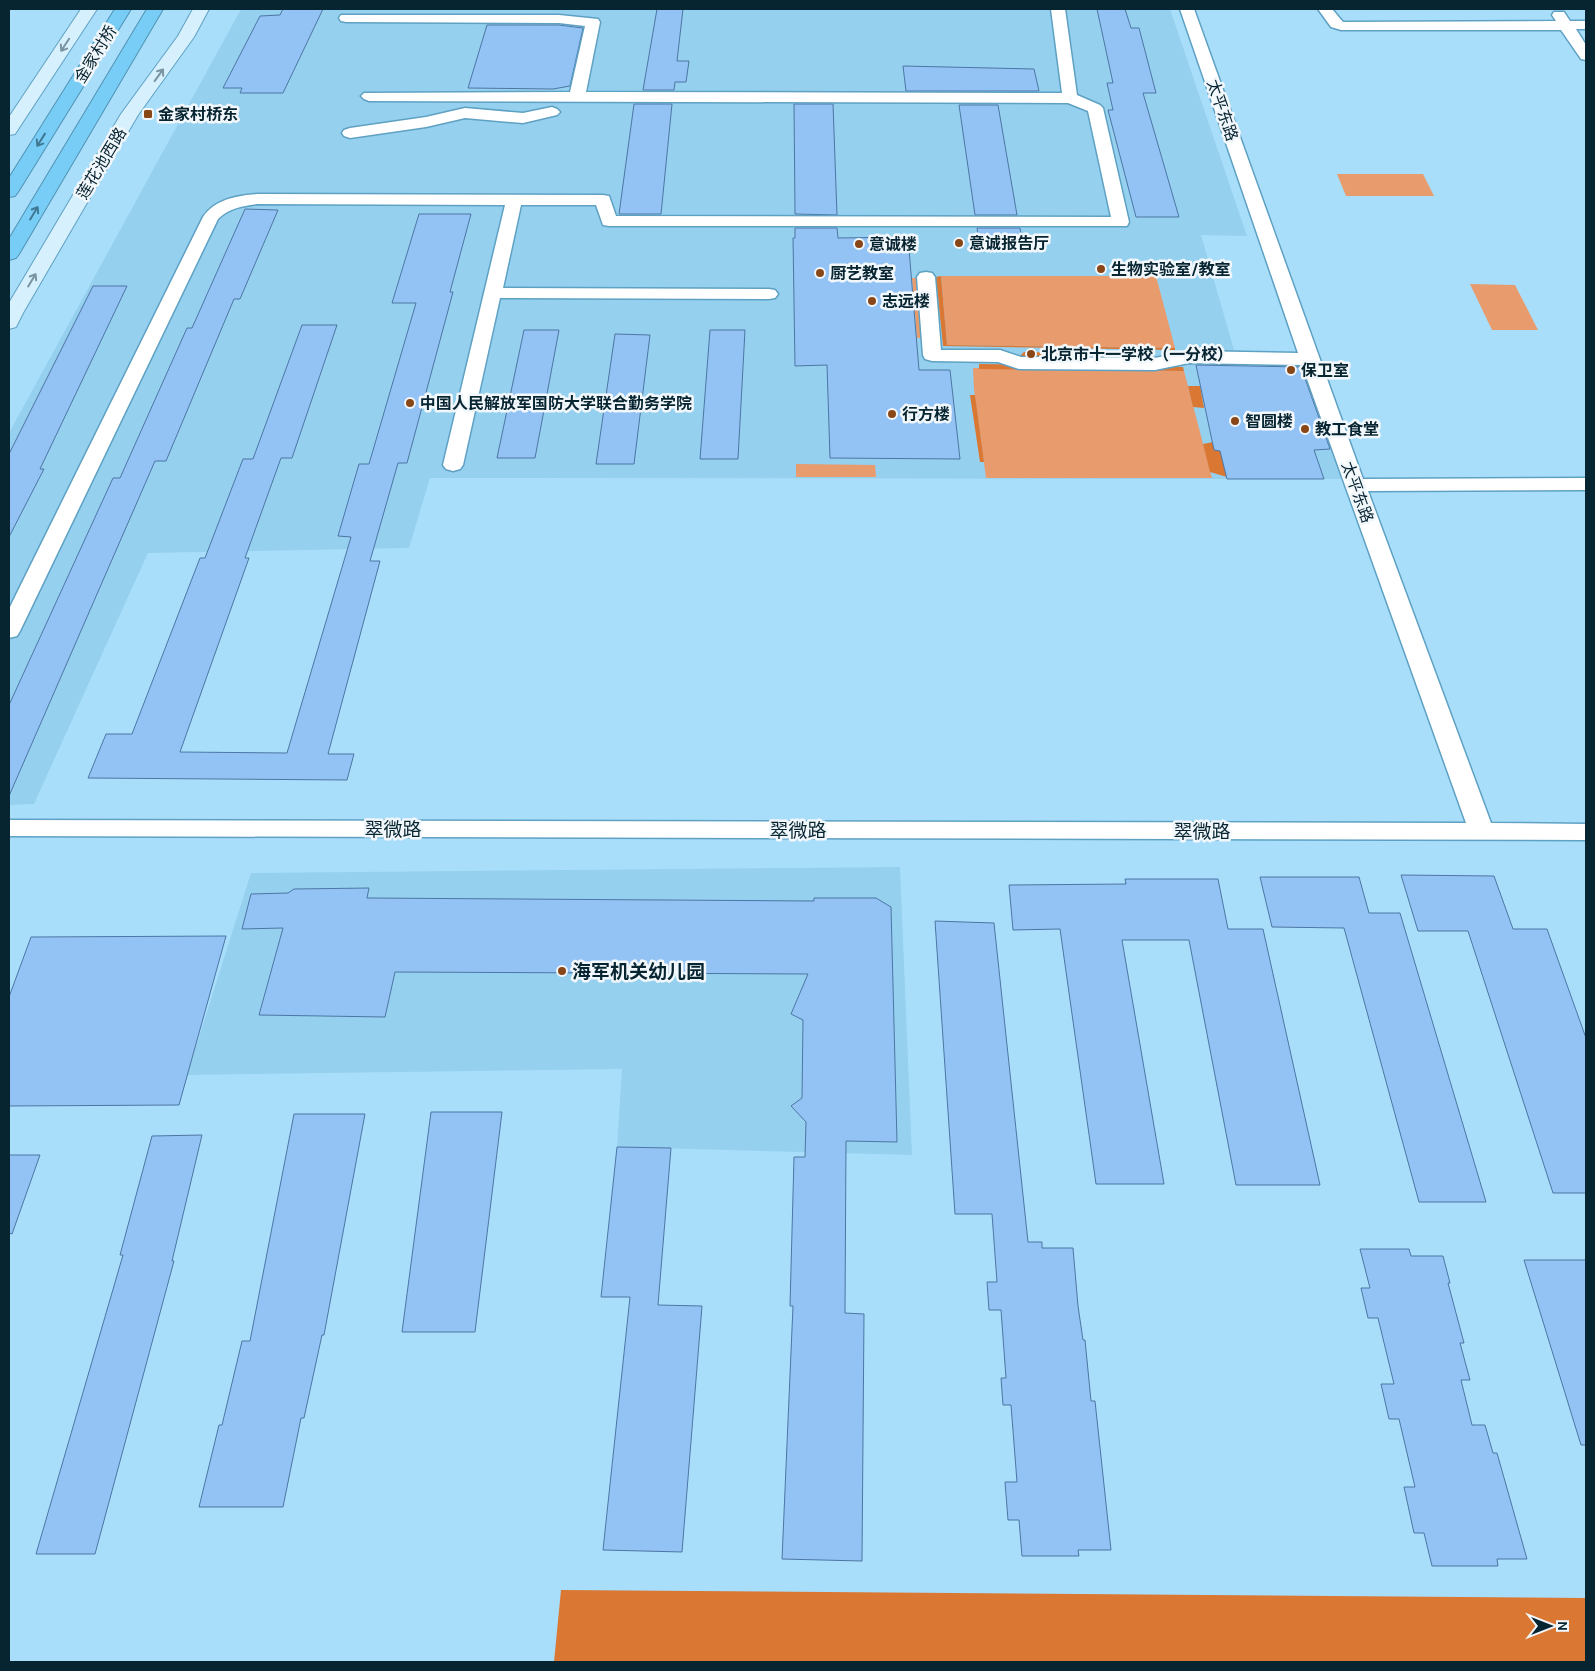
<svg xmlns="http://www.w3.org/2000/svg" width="1595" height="1671" font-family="Karla,'Noto Sans SC',sans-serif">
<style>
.built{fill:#95d0ef}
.green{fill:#e89b6c}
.forest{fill:#da7732}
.building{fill:#93c2f5;stroke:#4d76a3}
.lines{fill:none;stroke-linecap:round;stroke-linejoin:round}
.street-casing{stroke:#5ea1c3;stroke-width:3}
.secondary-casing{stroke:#5ea1c3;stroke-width:2}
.highway-casing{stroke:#5092b2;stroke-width:2}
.street{fill:#fff;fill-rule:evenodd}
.secondary{fill:#d6f0fd;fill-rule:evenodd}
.highway{fill:#78cdf7;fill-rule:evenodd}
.oneway{stroke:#7994a1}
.oneway2{stroke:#407894}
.poi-dot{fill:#894717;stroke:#f1f7fb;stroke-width:2}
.labels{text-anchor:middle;stroke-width:5;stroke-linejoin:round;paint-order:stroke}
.far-street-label{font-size:16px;fill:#072431;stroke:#f1f7fb}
.far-poi-label{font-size:16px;font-weight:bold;fill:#072431;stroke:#f1f7fb;text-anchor:start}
.street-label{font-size:19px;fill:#072431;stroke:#f1f7fb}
.poi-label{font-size:19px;font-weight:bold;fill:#072431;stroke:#f1f7fb;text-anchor:start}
</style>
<rect width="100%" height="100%" fill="#a9defb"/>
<g class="built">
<path d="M241 9H1170L1247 236 1201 235 1234 350 1302 357 1326 423H1314L1318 435H1330L1346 479 430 478 409 548 148 553 34 804 9 805V433Z"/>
<path d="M900 867 912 1155 617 1147 622 1069 187 1075 251 873Z"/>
</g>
<g class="green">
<path d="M1337 174H1423L1434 196H1346Z"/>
<path d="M941 276H1156L1175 348 947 345Z"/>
<path d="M912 278H916L921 338H917Z"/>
<path d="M1470 284 1515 285 1538 330H1492Z"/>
<path d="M973 368 1184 371 1212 478H986L974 389Z"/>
<path d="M796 464 875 465 876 477H796Z"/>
</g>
<g class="forest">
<path d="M941 276 947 345 1175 348V350L943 346 936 277Z"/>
<path d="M1024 352 1141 354 1143 361 1025 360 1020 356Z"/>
<path d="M979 364 1183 367 1184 371 979 369Z"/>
<path d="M1188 386H1200L1204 408 1193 407Z"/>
<path d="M970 395H975L984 462H980Z"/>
<path d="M1213 442 1220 451 1227 477 1210 472 1203 444Z"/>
<path d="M561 1590 1586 1598V1662H554Z"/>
</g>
<g class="building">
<path d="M283 9H323L283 93H240L242 88H223L260 16 280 15Z"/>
<path d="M657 9H683L677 61H689L686 82H675L674 90H643Z"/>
<path d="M1097 9H1125L1131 28H1139L1156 93H1143L1179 217H1136L1108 110H1113L1107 83H1113Z"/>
<path d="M487 25H559L583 28 570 86 553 89 468 88Z"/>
<path d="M903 66 1034 69 1039 91H906Z"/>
<path d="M634 104H672L661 214H619Z"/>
<path d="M794 104H833L837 215 795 214Z"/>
<path d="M959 105H998L1017 215H975Z"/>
<path d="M245 209 278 210 240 299H234L166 461H155L9 796V705L113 478H120L187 328H192Z"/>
<path d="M419 214H471L450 292H453L407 463H398L370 561H380L328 754H354L347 780 88 778 106 734H132L200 558H205L243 459H253L302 325H337L292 458H281L245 558H249L180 752 287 753 351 537 338 536 359 464H369L416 303H392Z"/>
<path d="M795 228H837L838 238 908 237 919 370H950L960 459 830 458 827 365 795 366 793 238H795Z"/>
<path d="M977 228H1020L1024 250H980Z"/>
<path d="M93 286H127L40 469H44L9 537V454Z"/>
<path d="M524 330H559L535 458H497Z"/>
<path d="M710 330H745L738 459H700Z"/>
<path d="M615 334 650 335 634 464H596Z"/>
<path d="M1196 365 1301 367 1330 449 1314 450 1324 479H1227L1220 451 1214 450Z"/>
<path d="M1401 875 1494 876 1513 929H1547L1586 1038V1193H1553L1468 931H1418Z"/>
<path d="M1260 877H1359L1369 913H1400L1486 1202H1419L1344 928 1272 927Z"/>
<path d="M1125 879H1218L1228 929H1263L1320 1185H1236L1189 940H1122L1164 1184H1096L1060 929 1013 930 1009 885 1126 884Z"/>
<path d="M369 888 367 898 814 901V898H876L891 907 897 1142 846 1141 845 1313 864 1314 862 1561 782 1559 793 1306H790L794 1157H805L806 1122 791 1106 802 1098 803 1020 791 1014 808 974 395 972 385 1017 259 1015 283 928 242 929 251 894 288 893 294 889Z"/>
<path d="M935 921 994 923 1028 1242H1042V1248H1073L1078 1306 1083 1340H1085L1091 1401H1095L1111 1550H1078L1079 1556H1022L1019 1520H1008L1005 1482H1017L1011 1405H1003L1001 1378H1006L1001 1310H989L987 1282H997L992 1214H955Z"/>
<path d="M226 936 179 1105 9 1106V997L31 937Z"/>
<path d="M431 1112H502L475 1332H402Z"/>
<path d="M294 1114H365L324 1335H322L304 1418H301L283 1507H199L219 1425H222L242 1341H250Z"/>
<path d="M202 1135 172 1261H174L95 1554H36L123 1255H120L152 1136Z"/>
<path d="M617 1147 671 1148 658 1305 702 1306 682 1552 603 1550 630 1297H601Z"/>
<path d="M9 1155H40L12 1234 9 1233Z"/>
<path d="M1360 1249H1409L1411 1256H1443L1450 1283H1448L1464 1343H1460L1470 1380H1461L1472 1425H1485L1493 1453H1497L1527 1559H1497L1498 1566H1432L1424 1533H1414L1404 1487H1415L1399 1419H1389L1381 1384H1394L1378 1318H1368L1361 1288H1370Z"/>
<path d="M1524 1260H1586V1445H1581Z"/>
</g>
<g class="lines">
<defs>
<g id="street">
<path d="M1051 9H1065L1077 95 1100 105 1103 108 1129 222 1127 226H609L603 225 596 205H521L503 288 769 289 775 290 778 294 775 298 769 299 500 298 463 465 460 469 453 471 446 469 443 465 505 205 257 204C242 206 229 208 218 219L20 631 17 636 9 638V609L203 217C215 199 237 196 257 194L603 195 609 196 616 216 1111 217 1088 111 1068 103 369 101 364 99 361 96 364 93 570 92 585 26 559 23 346 22 341 21 339 18 341 15H559L598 19 600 22 586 92 1062 93Z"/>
<path d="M1180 9H1194L1363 479 1586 478V490L1368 491 1491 823 1586 824V840L9 836V820L1466 823 1302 365 1189 363 1155 370 1019 369 998 362 932 361 925 359 923 355 917 277 920 273 926 272 932 273 935 277 941 350H1000L1021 357 1155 358 1189 351 1298 353Z"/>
<path d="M1318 9H1332L1343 22 1556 21 1552 15 1554 12H1564L1570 21H1586V29H1576L1586 45V60L1581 59 1561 30H1341L1331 27Z"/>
<path d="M552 107 557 109 560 112 557 115 523 123 465 118 426 127 350 138 344 136 342 133 344 130 350 128 426 117 465 108 523 113Z"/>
</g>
<g id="secondary">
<path d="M81 9H97L15 134 9 135V117Z"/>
<path d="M193 9H209L194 37 138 115 23 313 16 327 9 329V303L121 114 178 36Z"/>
</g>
<g id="highway">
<path d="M115 9H131L18 192 15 196 9 197V178Z"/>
<path d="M147 9H163L19 254 16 258 9 260V239Z"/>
</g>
</defs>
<use href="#street" class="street-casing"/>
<use href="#secondary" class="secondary-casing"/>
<use href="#highway" class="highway-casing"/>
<use href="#street" class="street"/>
<use href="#secondary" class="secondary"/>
<use href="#highway" class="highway"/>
</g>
<defs><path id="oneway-shaft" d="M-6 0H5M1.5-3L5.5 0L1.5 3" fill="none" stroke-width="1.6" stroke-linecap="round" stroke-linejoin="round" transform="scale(1.25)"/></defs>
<g class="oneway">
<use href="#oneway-shaft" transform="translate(65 45) rotate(123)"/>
<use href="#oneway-shaft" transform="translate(159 75) rotate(-54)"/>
<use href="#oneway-shaft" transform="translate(32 280) rotate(-59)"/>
</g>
<g class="oneway2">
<use href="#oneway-shaft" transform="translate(41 140) rotate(122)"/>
<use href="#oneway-shaft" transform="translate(34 213) rotate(-59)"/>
</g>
<g class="poi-dot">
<rect x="143" y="109" width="10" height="10" rx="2.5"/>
<circle cx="959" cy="243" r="5"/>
<circle cx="859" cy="244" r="5"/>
<circle cx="1101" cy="269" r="5"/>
<circle cx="820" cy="273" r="5"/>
<circle cx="872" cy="301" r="5"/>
<circle cx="1031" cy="354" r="5"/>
<circle cx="1291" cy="370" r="5"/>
<circle cx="410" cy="403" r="5"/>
<circle cx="892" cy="414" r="5"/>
<circle cx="1235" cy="421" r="5"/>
<circle cx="1305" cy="429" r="5"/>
<circle cx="562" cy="971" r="5"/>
</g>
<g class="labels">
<g class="far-street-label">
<text transform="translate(95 54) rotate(-58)" y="6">金家村桥</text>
<text transform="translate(1223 110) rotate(71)" y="6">太平东路</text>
<text transform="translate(101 163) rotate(-59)" y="6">莲花池西路</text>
<text transform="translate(1358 492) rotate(70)" y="6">太平东路</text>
</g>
<g class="far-poi-label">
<text x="158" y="120">金家村桥东</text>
<text x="969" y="249">意诚报告厅</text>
<text x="869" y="250">意诚楼</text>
<text x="1111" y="275">生物实验室/教室</text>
<text x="830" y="279">厨艺教室</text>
<text x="882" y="307">志远楼</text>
<text x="1041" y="360">北京市十一学校（一分校）</text>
<text x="1301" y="376">保卫室</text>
<text x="420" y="409">中国人民解放军国防大学联合勤务学院</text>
<text x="902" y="420">行方楼</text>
<text x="1245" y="427">智圆楼</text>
<text x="1315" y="435">教工食堂</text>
</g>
<g class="street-label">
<text x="393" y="836">翠微路</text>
<text x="798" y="837">翠微路</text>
<text x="1202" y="838">翠微路</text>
</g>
<g class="poi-label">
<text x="572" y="978">海军机关幼儿园</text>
</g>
</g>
<rect width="1595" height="1671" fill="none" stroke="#072431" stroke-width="20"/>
<g transform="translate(1550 1626) rotate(90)" stroke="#f1f7fb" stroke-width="4" paint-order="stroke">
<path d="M0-4L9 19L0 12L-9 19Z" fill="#072431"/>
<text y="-8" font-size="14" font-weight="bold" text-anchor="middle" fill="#072431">N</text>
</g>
</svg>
